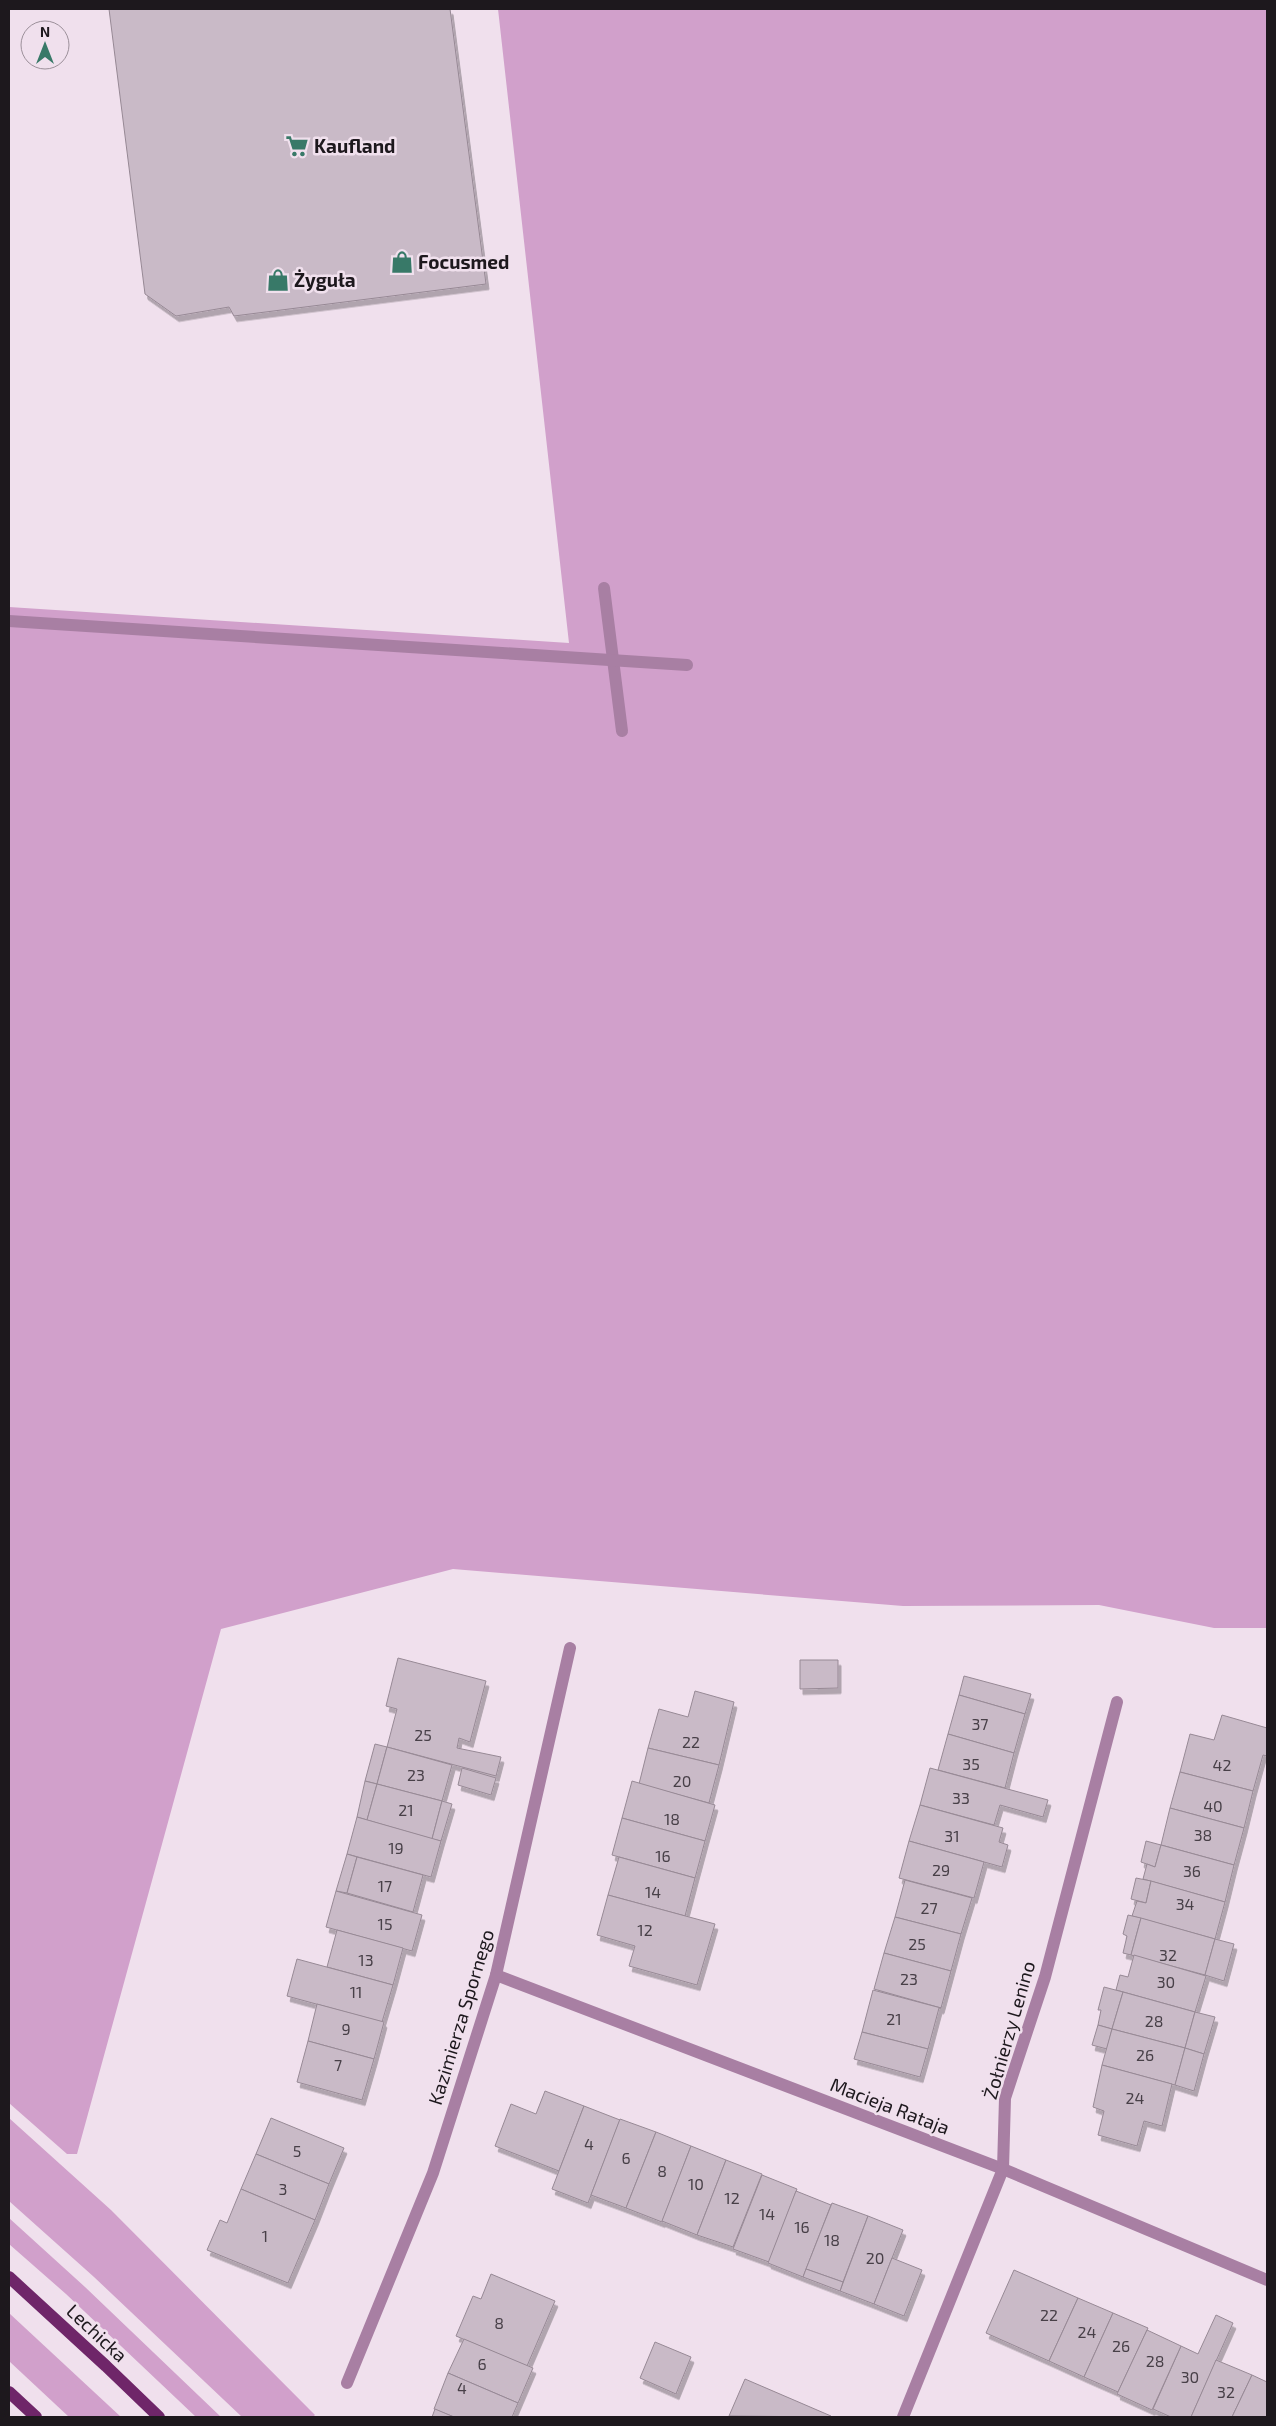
<svg xmlns="http://www.w3.org/2000/svg" width="1276" height="2426" font-family="'Exo 2',sans-serif">
<style>
.green{fill:#d1a0cb}
.building{fill:#c9bac7;stroke:#978995;filter:url(#shadow)}
.lines{fill:none;stroke-linecap:round;stroke-linejoin:round}
.minor{stroke:#a87fa3;stroke-width:12}
.major{stroke:#6f2669;stroke-width:12}
.labels{text-anchor:middle;stroke-width:5;stroke-linejoin:round;paint-order:stroke}
.number-label{font-size:16px;fill:#484048}
.poi-label{font-size:19px;font-weight:bold;fill:#1d181d;stroke:#f0e0ed;text-anchor:start}
.street-label{font-size:19px;fill:#1d181d;stroke:#f0e0ed}
</style>
<defs>
<filter id="shadow"><feDropShadow dx="3" dy="5.5" stdDeviation="0" flood-color="#0004"/></filter>
</defs>
<rect width="100%" height="100%" fill="#f0e0ed"/>
<g class="green">
<path d="M498 9H1267V1628H1214L1099 1605 903 1606 453 1569 221 1629 77 2154H67L9 2103V607L569 643Z"/>
<path d="M9 2118 111 2210 315 2415 313 2417H242L94 2277 9 2201Z"/>
<path d="M9 2218 85 2287 221 2417H196L66 2294 9 2244Z"/>
<path d="M9 2313 121 2417H69L9 2361Z"/>
</g>
<g class="building">
<path d="M109 9H450L486 284 234 316 229 307 176 316 145 294Z"/>
<path d="M398 1658 486 1681 470 1742 459 1738 457 1748 501 1757 496 1776 387 1747 397 1709 386 1706Z"/>
<path d="M800 1660H838V1688L800 1689Z"/>
<path d="M964 1676 1031 1694 1025 1714 959 1695Z"/>
<path d="M695 1691 734 1702 719 1765 648 1748 659 1709 688 1717Z"/>
<path d="M959 1695 1025 1714 1014 1753 948 1734Z"/>
<path d="M1222 1715 1267 1728V1756L1263 1755 1253 1791 1180 1772 1190 1734 1214 1740Z"/>
<path d="M948 1734 1014 1753 1005 1788 938 1770Z"/>
<path d="M375 1744 387 1747 377 1784 365 1781Z"/>
<path d="M387 1747 452 1765 442 1801 377 1784Z"/>
<path d="M648 1748 719 1765 709 1803 639 1784Z"/>
<path d="M462 1768 496 1778 491 1795 458 1785Z"/>
<path d="M930 1768 1048 1800 1043 1817 1000 1805 994 1825 920 1805Z"/>
<path d="M1180 1772 1253 1791 1244 1828 1170 1808Z"/>
<path d="M365 1781 377 1784 367 1820 357 1817Z"/>
<path d="M632 1781 715 1805 705 1841 622 1818Z"/>
<path d="M377 1784 442 1801 432 1839 367 1820Z"/>
<path d="M442 1801 452 1804 441 1841 432 1839Z"/>
<path d="M920 1805 1003 1828 999 1842 1008 1845 1002 1867 909 1841Z"/>
<path d="M1170 1808 1244 1828 1234 1865 1161 1845Z"/>
<path d="M357 1817 441 1841 431 1877 347 1854Z"/>
<path d="M622 1818 705 1841 695 1878 612 1855Z"/>
<path d="M909 1841 984 1862 974 1898 899 1878Z"/>
<path d="M1146 1841 1161 1845 1155 1867 1141 1862Z"/>
<path d="M1161 1845 1234 1865 1225 1902 1143 1879 1147 1864 1155 1867Z"/>
<path d="M347 1854 357 1857 347 1893 336 1891Z"/>
<path d="M357 1857 423 1875 413 1912 347 1893Z"/>
<path d="M619 1857 695 1878 685 1916 608 1895Z"/>
<path d="M1136 1878 1151 1881 1146 1903 1131 1899Z"/>
<path d="M905 1880 972 1898 961 1934 895 1917Z"/>
<path d="M1151 1881 1225 1902 1215 1939 1132 1916 1137 1901 1146 1903Z"/>
<path d="M336 1891 422 1915 412 1951 326 1927Z"/>
<path d="M608 1895 715 1924 697 1985 629 1966 635 1946 597 1935Z"/>
<path d="M1128 1915 1141 1918 1131 1955 1123 1953 1127 1936 1123 1934Z"/>
<path d="M895 1917 961 1934 951 1971 884 1953Z"/>
<path d="M1141 1918 1215 1939 1205 1975 1131 1955Z"/>
<path d="M337 1930 403 1948 393 1985 327 1967Z"/>
<path d="M1215 1939 1234 1944 1224 1981 1205 1975Z"/>
<path d="M884 1953 951 1971 941 2008 874 1989Z"/>
<path d="M1134 1955 1206 1976 1195 2012 1116 1990 1120 1975 1128 1977Z"/>
<path d="M297 1959 393 1985 382 2022 287 1996Z"/>
<path d="M1104 1987 1123 1992 1112 2029 1098 2025 1101 2010H1098Z"/>
<path d="M873 1990 941 2008H939L928 2049 862 2032Z"/>
<path d="M1123 1992 1195 2012 1185 2048 1112 2029Z"/>
<path d="M317 2004 384 2022 374 2059 308 2041Z"/>
<path d="M1195 2012 1215 2017 1204 2054 1185 2048Z"/>
<path d="M1098 2025 1112 2029 1107 2049 1092 2045Z"/>
<path d="M1112 2029 1185 2048 1175 2085 1102 2065Z"/>
<path d="M862 2032 928 2049 920 2077 854 2059Z"/>
<path d="M308 2041 374 2059 362 2100 297 2082Z"/>
<path d="M1185 2048 1204 2054 1194 2091 1175 2085Z"/>
<path d="M1102 2065 1172 2084 1162 2126 1144 2121 1137 2146 1098 2135 1104 2111 1093 2107Z"/>
<path d="M545 2091 584 2106 559 2171 495 2146 511 2104 536 2114Z"/>
<path d="M584 2106 620 2120 588 2203 552 2189Z"/>
<path d="M271 2118 344 2148 329 2184 256 2154Z"/>
<path d="M620 2119 656 2132 626 2208 591 2195Z"/>
<path d="M656 2132 691 2146 662 2222 626 2208Z"/>
<path d="M691 2146 726 2160 697 2235 662 2221Z"/>
<path d="M256 2154 329 2184 315 2220 241 2189Z"/>
<path d="M726 2160 762 2174 733 2247 697 2235Z"/>
<path d="M762 2175 797 2189 769 2262 733 2249Z"/>
<path d="M241 2189 315 2220 288 2283 207 2250 220 2220 227 2223Z"/>
<path d="M796 2191 831 2205 803 2277 768 2263Z"/>
<path d="M832 2203 868 2216 843 2282 806 2269Z"/>
<path d="M868 2216 903 2230 874 2304 840 2291Z"/>
<path d="M892 2258 922 2270 904 2316 874 2304Z"/>
<path d="M806 2269 843 2282 840 2291 803 2277Z"/>
<path d="M1014 2270 1078 2298 1049 2361 986 2333Z"/>
<path d="M491 2274 555 2301 527 2366 456 2336 473 2296 481 2299Z"/>
<path d="M1078 2298 1113 2313 1084 2377 1049 2361Z"/>
<path d="M1113 2313 1148 2328 1118 2392 1084 2377Z"/>
<path d="M1216 2315 1233 2323 1191 2417H1171L1153 2409 1181 2346 1198 2354Z"/>
<path d="M1147 2330 1181 2346 1152 2410 1117 2394Z"/>
<path d="M464 2339 533 2368 518 2403 448 2373Z"/>
<path d="M655 2342 691 2357 676 2394 640 2378Z"/>
<path d="M1216 2360 1252 2375 1232 2417H1191Z"/>
<path d="M448 2373 518 2403 512 2417H454L434 2409Z"/>
<path d="M1252 2375 1267 2382V2417H1232Z"/>
<path d="M745 2379 831 2416V2417L729 2416Z"/>
<path d="M435 2409 454 2417H432Z"/>
</g>
<g class="lines">
<g class="minor">
<path d="M604 588 622 731"/>
<path d="M9 621 687 665"/>
<path d="M496 1975 1003 2169 1267 2280"/>
<path d="M347 2383 433 2173 496 1975 570 1648"/>
<path d="M903 2417 1003 2169 1005 2098 1045 1977 1117 1702"/>
</g>
<g class="major">
<path d="M9 2277 106 2366 159 2417"/>
<path d="M9 2392 36 2417"/>
</g>
</g>
<defs>
<symbol id="supermarket-bare" viewBox="-9 -9 18 18"><path d="M-6-5.5h2.5l.6 2H6L4.5 2H-2.5L-4.4-4H-6ZM-1.5 3.2a1.3 1.3 0 1 0 .1 0ZM3 3.2a1.3 1.3 0 1 0 .1 0Z" fill="#387968" stroke="#f0e0ed" stroke-width="2.5" paint-order="stroke"/></symbol>
<symbol id="shop-bare" viewBox="-9 -9 18 18"><path d="M-5-2.5h2.3a2.7 3.5 0 0 1 5.4 0H5L5.5 6h-11ZM-1.5-2.5h3a1.5 2.3 0 0 0-3 0Z" fill="#387968" stroke="#f0e0ed" stroke-width="2.5" paint-order="stroke"/></symbol>
</defs>
<g fill-rule="evenodd">
<use href="#supermarket-bare" x="281" y="130" width="32" height="32"/>
<use href="#shop-bare" x="386" y="246" width="32" height="32"/>
<use href="#shop-bare" x="262" y="264" width="32" height="32"/>
</g>
<g class="labels">
<g class="number-label">
<text x="980" y="1730">37</text>
<text x="423" y="1741">25</text>
<text x="691" y="1748">22</text>
<text x="971" y="1770">35</text>
<text x="1222" y="1771">42</text>
<text x="416" y="1781">23</text>
<text x="682" y="1787">20</text>
<text x="961" y="1804">33</text>
<text x="1213" y="1812">40</text>
<text x="406" y="1816">21</text>
<text x="672" y="1825">18</text>
<text x="1203" y="1841">38</text>
<text x="952" y="1842">31</text>
<text x="396" y="1854">19</text>
<text x="663" y="1862">16</text>
<text x="941" y="1876">29</text>
<text x="1192" y="1877">36</text>
<text x="385" y="1892">17</text>
<text x="653" y="1898">14</text>
<text x="1185" y="1910">34</text>
<text x="929" y="1914">27</text>
<text x="385" y="1930">15</text>
<text x="645" y="1936">12</text>
<text x="917" y="1950">25</text>
<text x="1168" y="1961">32</text>
<text x="366" y="1966">13</text>
<text x="909" y="1985">23</text>
<text x="1166" y="1988">30</text>
<text x="356" y="1998">11</text>
<text x="894" y="2025">21</text>
<text x="1154" y="2027">28</text>
<text x="346" y="2035">9</text>
<text x="1145" y="2061">26</text>
<text x="338" y="2071">7</text>
<text x="1135" y="2104">24</text>
<text x="589" y="2150">4</text>
<text x="297" y="2157">5</text>
<text x="626" y="2164">6</text>
<text x="662" y="2177">8</text>
<text x="696" y="2190">10</text>
<text x="283" y="2195">3</text>
<text x="732" y="2204">12</text>
<text x="767" y="2220">14</text>
<text x="802" y="2233">16</text>
<text x="265" y="2242">1</text>
<text x="832" y="2246">18</text>
<text x="875" y="2264">20</text>
<text x="1049" y="2321">22</text>
<text x="499" y="2329">8</text>
<text x="1087" y="2338">24</text>
<text x="1121" y="2352">26</text>
<text x="1155" y="2367">28</text>
<text x="482" y="2370">6</text>
<text x="1190" y="2383">30</text>
<text x="462" y="2394">4</text>
<text x="1226" y="2398">32</text>
</g>
<g class="poi-label">
<text x="314" y="153">Kaufland</text>
<text x="418" y="269">Focusmed</text>
<text x="294" y="287">Żyguła</text>
</g>
<g class="street-label">
<text transform="translate(461 2017) rotate(-73)" y="7">Kazimierza Spornego</text>
<text transform="translate(1009 2030) rotate(-74)" y="7">Żołnierzy Lenino</text>
<text transform="translate(890 2106) rotate(21)" y="7">Macieja Rataja</text>
<text transform="translate(97 2333) rotate(43)" y="7">Lechicka</text>
</g>
</g>
<rect width="1276" height="2426" fill="none" stroke="#1d181d" stroke-width="20"/>
<g transform="translate(45 45)"><circle r="24" fill="#f0e0ed" stroke="#9c909a"/>
<path d="M0-4L9 19L0 12L-9 19Z" fill="#387968"/>
<text y="-8" font-size="14" font-weight="bold" text-anchor="middle" fill="#1d181d">N</text>
</g>
</svg>
